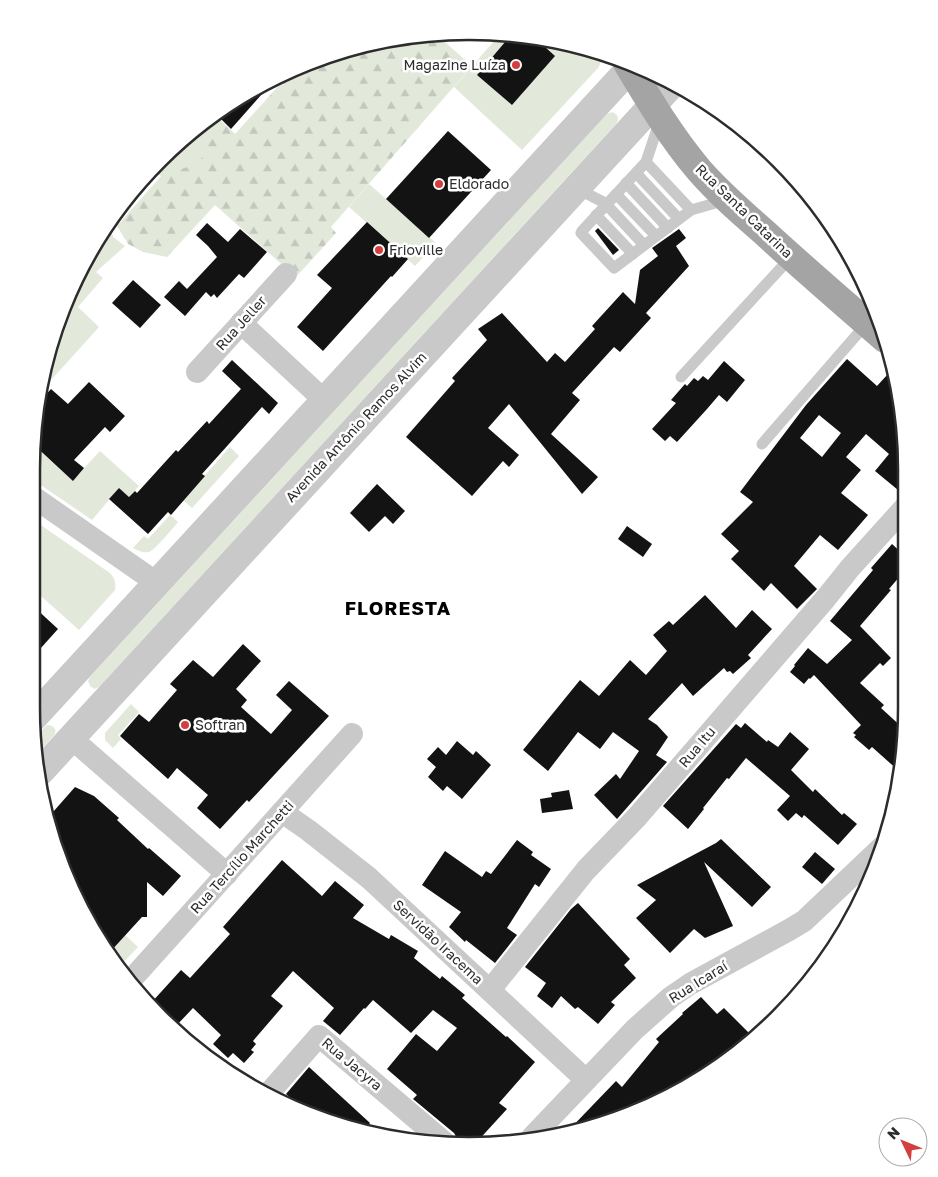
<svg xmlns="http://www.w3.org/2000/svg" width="938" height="1177" font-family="'Golos Text',sans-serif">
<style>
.green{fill:#e2e9db}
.forest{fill:url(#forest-firs)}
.building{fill:#131313;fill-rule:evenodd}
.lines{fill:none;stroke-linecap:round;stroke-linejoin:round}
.service{stroke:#c9c9c9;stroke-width:11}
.minor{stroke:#c9c9c9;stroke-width:22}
.tertiary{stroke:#c9c9c9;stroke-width:28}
.primary{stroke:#a4a4a4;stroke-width:28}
.poi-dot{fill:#d43e40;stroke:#fff;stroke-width:2}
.labels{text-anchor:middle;stroke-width:5;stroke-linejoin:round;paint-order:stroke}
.poi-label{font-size:14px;fill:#2c2c2c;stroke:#fff;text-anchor:start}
.street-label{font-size:14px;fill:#2c2c2c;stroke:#fff}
.district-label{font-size:19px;font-weight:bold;letter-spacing:1px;fill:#000;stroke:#fff}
.rim{fill:none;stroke:#2c2c2c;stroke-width:2.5}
</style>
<defs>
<pattern id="forest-firs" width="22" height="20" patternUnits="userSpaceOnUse" patternTransform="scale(1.25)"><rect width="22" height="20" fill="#e2e9db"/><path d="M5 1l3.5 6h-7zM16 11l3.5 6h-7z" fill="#c2c8bc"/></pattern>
</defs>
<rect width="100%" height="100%" fill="#fff"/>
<g class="green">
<path d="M501 33 583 46 598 52C601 59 602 62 598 68L522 150 454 87Z"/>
<path d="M612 112C618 114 620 119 616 124L99 687 94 689 90 686 88 681 90 677 607 114Z"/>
<path d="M217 117 235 134 182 196 153 169Z"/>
<path d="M369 184 436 243 415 266 349 207Z"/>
<path d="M107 226 111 229 113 237 125 246 96 272 103 278 78 307 99 327 43 389C48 361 51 322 70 301L68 298 90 250Z"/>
<path d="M230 447 239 456 192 508 183 500Z"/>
<path d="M100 451 139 486 129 497 119 488 92 520 32 479V462L41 452 73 480Z"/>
<path d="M170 515 178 522C172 529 156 549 149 552 143 553 138 551 133 548L144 536 148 539Z"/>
<path d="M32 519 110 573C115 579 116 583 115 590L79 630 32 588Z"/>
<path d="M131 704 139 712 118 735 121 739 113 748 105 740V733Z"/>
<path d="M47 725C52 725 57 728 55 734L37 754 35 737Z"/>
<path d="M125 935 138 947 121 965 110 952Z"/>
</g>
<path class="forest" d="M436 34 472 66 331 227 336 233 296 277 215 205 167 257 143 252 128 244 117 226 161 176 193 165 209 152 203 141 214 124 221 121 235 134 293 70 329 54 412 35Z"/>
<g class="building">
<path d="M512 34 535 38 555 56 512 105 477 75Z"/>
<path d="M266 83 269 86 231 129 218 116 250 90Z"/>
<path d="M448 131 491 170 429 238 386 199Z"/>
<path d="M367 222 408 259 392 277 391 276 323 351 297 327 332 288 317 275Z"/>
<path d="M207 223 228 242 240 229 267 252 244 278 239 274 217 298 214 294 211 297 206 292 185 316 164 297 179 281 187 289 217 257 208 246 196 235Z"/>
<path d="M598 228 619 250 613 255 595 231Z"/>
<path d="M679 229 686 238 676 246 689 266 646 313 651 318 620 352 614 347 572 393 580 400 551 434 598 477 582 494 509 404 488 428 519 455 509 467 503 461 472 496 406 437 455 381 452 378 487 340 478 329 502 313 547 362 555 353 565 362 595 329 592 326 623 292 635 304 640 270 658 256 652 248Z"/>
<path d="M133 280 161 305 140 328 112 303Z"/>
<path d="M847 359 877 386 888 374 896 381 906 440V481L898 490 875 471 889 454 866 434 846 457 861 470 841 493 868 515 838 550 820 535 794 566 817 589 797 609 771 583 764 591 731 559 739 551 721 534 753 502 740 492 806 405ZM819 415 841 433 822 457 800 438Z"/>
<path d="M232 360 278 403 269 414 262 407 202 474 205 476 171 515 168 512 148 534 109 499 119 488 129 497 135 491 137 493 176 450 178 452 207 421 209 424 241 389 222 371Z"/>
<path d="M724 361 745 380 727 402 719 395 707 409 677 442 670 436 665 441 652 429 676 403 671 400 685 384 687 386 694 378 698 381 703 376 708 380Z"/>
<path d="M89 382 125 416 110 432 105 427 74 460 84 468 73 481 32 443V441L40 401 51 389 68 404Z"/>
<path d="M377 484 405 511 393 524 385 516 369 532 350 513Z"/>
<path d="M627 526 652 544 643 557 618 539Z"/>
<path d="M892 544 906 557V569L889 589 891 590 860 626 891 658 883 666 880 663 860 683 884 705 881 708 905 730 900 772 872 747 869 750 854 737 856 735 853 733 861 725 814 675 810 679 809 678 804 684 790 672 795 666 794 665 808 648 827 664 852 640 830 621 873 570 871 568Z"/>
<path d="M705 595 736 628 752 610 772 629 748 655 751 658 733 674 730 671 727 672 724 668 693 696 682 683 648 719 657 725 668 737 656 755 667 762 617 819 594 795 616 774 620 779 639 751 613 732 600 749 578 732 548 771 523 750 580 680 599 696 630 660 646 675 667 651 653 635 669 621 673 625Z"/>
<path d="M32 605 58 629 40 649 31 641Z"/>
<path d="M243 644 261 661 236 689 247 700 241 707 271 734 292 710 276 695 289 681 329 716 249 802 247 800 220 829 197 808 208 795 177 768 168 779 120 736 139 714 149 722 177 690 170 684 193 660 213 677Z"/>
<path d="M745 723 767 742 768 740 778 747 790 732 809 749 791 770 813 792 815 789 842 815 844 813 857 824 838 845 804 815 802 818 796 813 788 821 777 810 790 796 746 758 729 779 727 778 703 808 704 809 688 829 663 806 736 724 741 728Z"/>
<path d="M457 741 473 755 476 751 491 765 462 799 447 786 443 791 428 777 436 767 427 759 438 747 446 755Z"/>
<path d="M75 787 94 796 119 818 117 820 148 849 149 848 181 876 163 896 147 882V917H142L110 952 90 927 46 821V820Z"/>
<path d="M569 790 573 809 542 813 540 799 552 797 551 793Z"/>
<path d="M721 839 771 887 752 907 704 862 733 926 705 938 694 929 670 953 636 918 656 900 637 885 716 843Z"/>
<path d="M517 840 533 852 531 855 551 869 539 887 535 884 507 928 517 935 495 963 466 940 465 942 449 927 461 912 422 885 445 851 482 877 486 871 491 874Z"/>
<path d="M815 852 835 869 822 884 802 867Z"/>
<path d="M282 860 322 896 335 881 364 905 353 918 389 939 391 935 418 951 414 958 440 979 442 976 465 995 462 998 506 1037 507 1036 535 1062 499 1103 507 1109 474 1145H462L458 1142 457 1138 454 1133 413 1099 417 1095 387 1069 416 1034 437 1051 457 1028 433 1010 411 1033 373 1000 365 1009 364 1008 340 1035 323 1021 334 1008 293 971 271 996 283 1006 253 1041 256 1044 251 1050 254 1052 244 1063 233 1053 228 1058 213 1044 221 1035 193 1008 176 1026 151 1003 181 970 190 978 230 934 223 927Z"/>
<path d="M578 903 630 959 624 965 636 978 611 1002 615 1005 598 1024 578 1007 575 1009 561 996 552 1008 537 996 546 983 525 967 571 909Z"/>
<path d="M701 997 717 1014 724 1008 755 1039 710 1071 707 1068 695 1082 688 1087 582 1131 566 1133 616 1081 622 1087 659 1042 656 1039 683 1014 682 1013Z"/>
<path d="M309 1067 370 1123 363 1132 355 1131 302 1108 286 1094Z"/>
</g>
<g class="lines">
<g class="service">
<path d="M660 120 646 162 582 231 581 233 614 268 691 210 726 200"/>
<path d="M646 162 691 210"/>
<path d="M636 173 679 219"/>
<path d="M626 183 668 228"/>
<path d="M576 188 605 203 644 245"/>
<path d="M616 194 656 236"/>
<path d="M596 215 633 254"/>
<path d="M681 377 791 257"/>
<path d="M762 444 867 323"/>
</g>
<g class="minor">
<path d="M241 323 325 401"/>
<path d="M197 372 286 274"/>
<path d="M32 496 157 583"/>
<path d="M71 738 227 874"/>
<path d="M282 812 308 830 369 878 586 1080"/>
<path d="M131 980 352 734"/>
<path d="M490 990 586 870 637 817 826 598 850 568 906 506"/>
<path d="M268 1094 319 1036 445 1143"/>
<path d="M532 1137 635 1029 671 997 690 984 789 930 804 921 882 847"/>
</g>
<g class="tertiary">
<path d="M33 718 633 65"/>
<path d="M40 772 673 83"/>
</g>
<path class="primary" d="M627 63C649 100 671 137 699 170 719 193 742 213 765 233 804 269 845 304 885 339"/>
</g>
<g class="poi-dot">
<circle cx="516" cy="65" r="5"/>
<circle cx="439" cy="184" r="5"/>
<circle cx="379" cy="250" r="5"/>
<circle cx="185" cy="725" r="5"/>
</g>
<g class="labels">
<g class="poi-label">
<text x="506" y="70" text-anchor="end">Magazine Luíza</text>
<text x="449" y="189">Eldorado</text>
<text x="389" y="255">Frioville</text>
<text x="195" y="730">Softran</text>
</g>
<g class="street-label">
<text transform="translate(744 211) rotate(44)" y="5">Rua Santa Catarina</text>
<text transform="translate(241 323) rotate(-48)" y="5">Rua Jeller</text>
<text transform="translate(356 427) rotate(-47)" y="5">Avenida Antônio Ramos Alvim</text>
<text transform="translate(697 747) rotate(-50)" y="5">Rua Itu</text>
<text transform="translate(242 857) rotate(-48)" y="5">Rua Tercílio Marchetti</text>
<text transform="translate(438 942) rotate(43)" y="5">Servidão Iracema</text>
<text transform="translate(698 982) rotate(-32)" y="5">Rua Icaraí</text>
<text transform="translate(352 1064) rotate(40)" y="5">Rua Jacyra</text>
</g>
<g class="district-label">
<text x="398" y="615">FLORESTA</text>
</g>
</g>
<path d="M0 0H938V1177H0ZM469 40H469A429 429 0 0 1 898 469V708A429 429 0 0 1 469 1137H469A429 429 0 0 1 40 708V469A429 429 0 0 1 469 40Z" fill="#fff" fill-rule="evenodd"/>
<path class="rim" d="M469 40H469A429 429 0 0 1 898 469V708A429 429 0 0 1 469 1137H469A429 429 0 0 1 40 708V469A429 429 0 0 1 469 40Z"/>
<g transform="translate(903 1142) rotate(313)"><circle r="24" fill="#ffffff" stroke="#ababab"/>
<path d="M0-4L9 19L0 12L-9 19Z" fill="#d43e40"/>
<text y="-8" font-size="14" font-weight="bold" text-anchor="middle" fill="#2c2c2c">N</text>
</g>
</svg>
